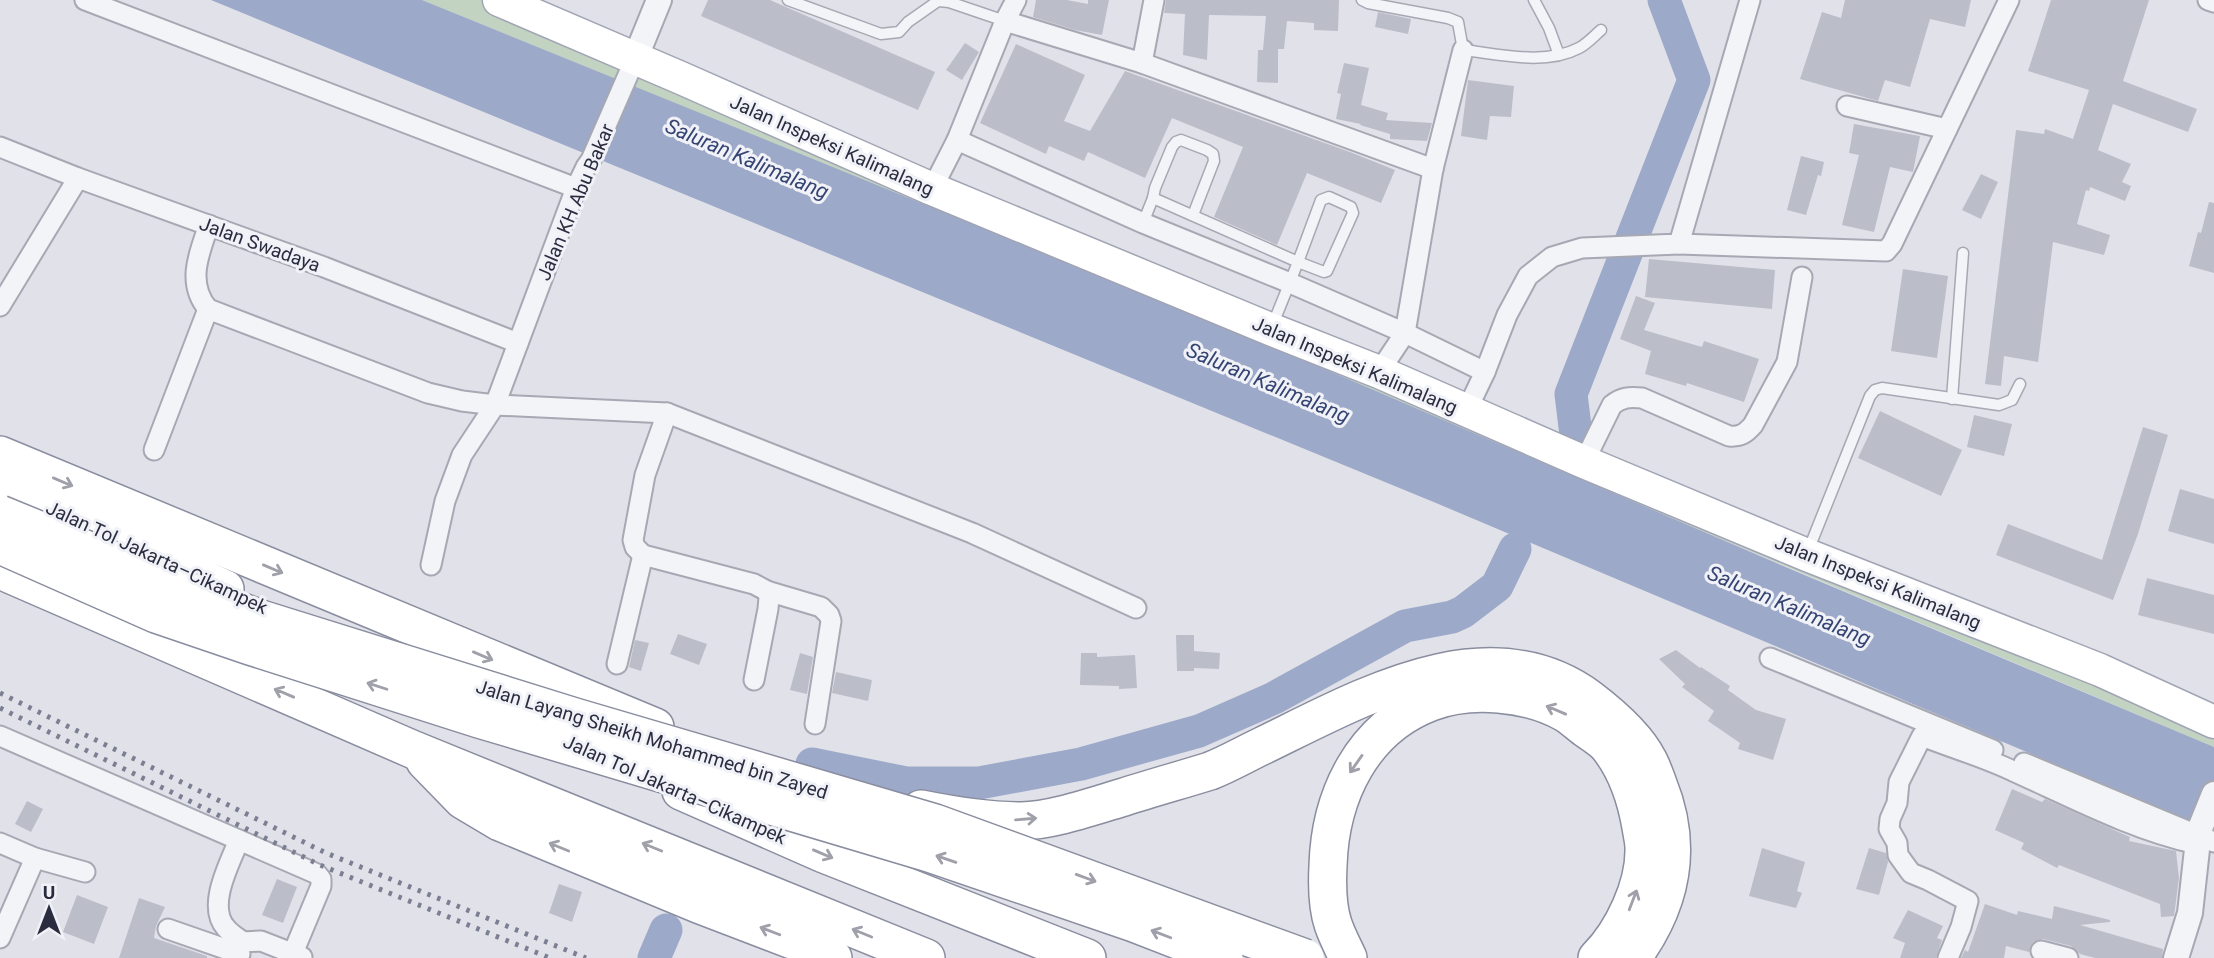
<svg xmlns="http://www.w3.org/2000/svg" width="2214" height="958" font-family="Roboto,sans-serif">
<style>
.green{fill:#c3d3c2}
.water{fill:#9da9c8}
.lines{fill:none;stroke-linecap:round;stroke-linejoin:round}
.river{stroke:#9da9c8;stroke-width:33}
.building{fill:#bbbdc9}
.service-casing{stroke:#a6a8b3;stroke-width:13}
.minor-casing{stroke:#a6a8b3;stroke-width:23}
.tertiary-casing{stroke:#a6a8b3;stroke-width:28}
.primary-casing{stroke:#a1a4b4;stroke-width:35}
.motorway-casing{stroke:#898d9f;stroke-width:40}
.service{stroke:#f3f4f7;stroke-width:10}
.minor{stroke:#f3f4f7;stroke-width:19}
.tertiary{stroke:#f3f4f7;stroke-width:24}
.primary{stroke:#fff;stroke-width:32}
.motorway{stroke:#fff;stroke-width:37}
.rail{stroke:#7b7f92;stroke-width:5;stroke-dasharray:3.5 7;stroke-linecap:butt}
.motorway-bridge-casing{stroke:#898d9f;stroke-width:40;stroke-linecap:butt}
.motorway-bridge{stroke:#fff;stroke-width:37}
.oneway{stroke:#9fa0a9}
.labels{text-anchor:middle;stroke-width:6;stroke-linejoin:round;paint-order:stroke}
.street-label{font-size:19px;fill:#2a2d40;stroke:#f0f2f7}
.water-label{font-size:21px;font-style:italic;fill:#354473;stroke:#f0f2f7}
</style>
<rect width="100%" height="100%" fill="#e1e2e9"/>
<path class="green" d="M422 0H499L2214 733V747C1618 495 1022 244 422 0Z"/>
<path class="water" d="M211 0H422L1248 336 1795 571 2214 747V831L1436 503Z"/>
<g class="lines">
<g class="river">
<path d="M1576 435 1571 394 1694 80 1664 0"/>
<path d="M812 764 906 783H979L1081 764 1199 731 1274 698 1405 626 1452 617 1463 612 1497 586 1515 549"/>
<path d="M654 958 666 930"/>
</g>
</g>
<g class="building">
<path d="M708 0H770L935 72 918 110 701 16Z"/>
<path d="M1036 0H1067L1088 4V0H1109L1102 35 1075 30 1033 17Z"/>
<path d="M1166 0H1339L1338 31 1314 30V23L1287 21 1284 49H1278V83L1257 82 1258 50H1263L1266 16 1209 15 1207 60 1183 55 1185 14 1164 13Z"/>
<path d="M1845 0H1971L1965 27 1930 19 1910 87 1885 80 1878 101 1800 79 1822 12 1841 18Z"/>
<path d="M2051 0H2149L2123 81 2197 109 2188 132 2113 104 2098 150 2131 164 2122 182 2131 186 2125 201 2090 187 2089 191 2086 190 2077 224 2110 235 2104 255 2053 242 2038 362 2004 356 2001 386 1985 384 2016 130 2044 134 2045 129 2073 139 2089 90 2028 71Z"/>
<path d="M1378 12 1411 19 1408 34 1375 27Z"/>
<path d="M965 43 979 52 962 80 946 70Z"/>
<path d="M1016 44 1085 75 1064 121 1090 131 1125 71 1350 152 1395 170 1381 203 1307 173 1277 245 1214 217 1243 147 1172 118 1145 178 1088 152 1084 161 1049 146 1046 154 980 123Z"/>
<path d="M1344 63 1369 68 1361 105 1388 113 1386 120 1432 123 1427 141 1390 139V134L1360 125 1361 124 1336 119 1341 94 1337 93Z"/>
<path d="M1468 80 1514 86 1511 117 1490 116 1487 140 1461 136Z"/>
<path d="M1854 124 1920 136 1913 172 1890 167 1874 232 1842 225 1859 155 1849 153Z"/>
<path d="M1801 156 1824 162 1821 176 1818 175 1806 215 1787 210Z"/>
<path d="M1981 174 1998 182 1981 219 1962 210Z"/>
<path d="M2209 202 2214 203V273L2189 266 2198 232 2201 233Z"/>
<path d="M1649 259 1775 270 1772 309 1645 297Z"/>
<path d="M1903 269 1948 276 1937 358 1891 351Z"/>
<path d="M1636 296 1655 303 1644 330 1702 347 1704 341 1759 359 1744 402 1687 383 1686 386 1645 374 1651 351 1620 339Z"/>
<path d="M1880 411 1962 450 1941 496 1858 458Z"/>
<path d="M1974 415 2012 424 2004 456 1967 447Z"/>
<path d="M2143 427 2168 435 2138 534 2113 600 1996 555 2008 524 2102 560Z"/>
<path d="M2180 489 2214 499V544L2168 531Z"/>
<path d="M2147 578 2214 595V634L2138 615Z"/>
<path d="M678 634 707 644 699 665 670 654Z"/>
<path d="M1176 635H1194V651L1220 653 1219 669 1194 668V671H1177Z"/>
<path d="M635 640 649 643 641 671 629 667Z"/>
<path d="M1676 650 1700 668 1701 667 1730 686 1728 690 1756 710 1786 719 1773 760 1738 749 1740 743 1708 721 1714 711 1682 687 1685 684 1659 659Z"/>
<path d="M800 653 813 657 807 694 790 690Z"/>
<path d="M1081 653H1097V657L1135 655 1137 688 1119 689V686L1080 685Z"/>
<path d="M836 672 872 680 868 701 832 693Z"/>
<path d="M2012 789 2042 802 2045 799 2123 834 2130 837 2129 841 2176 851 2179 878 2174 916 2161 917 2160 904 2059 865 2057 868 2021 849 2024 843 1995 830Z"/>
<path d="M27 801 43 809 31 832 15 824Z"/>
<path d="M1762 848 1805 862 1797 891 1802 893 1796 908 1749 896Z"/>
<path d="M1869 848 1886 853 1888 862 1879 895 1856 889Z"/>
<path d="M277 879 297 887 283 923 262 915Z"/>
<path d="M559 884 582 892 572 922 549 913Z"/>
<path d="M77 895 108 907 94 944 63 932Z"/>
<path d="M139 898 165 907 156 926 154 938 207 956V958H119Z"/>
<path d="M1985 904 2017 915 2018 911 2052 919 2054 906 2110 920V922L2080 925 2163 949 2162 958H2095L2080 954 2071 946 2043 939 2033 942 2029 952 2006 946 2004 958H1961L1965 950 1968 952Z"/>
<path d="M1908 910 1943 926 1937 938 1942 940 1936 958H1900L1905 943 1893 938Z"/>
</g>
<g class="lines">
<defs>
<g id="service">
<path d="M788 0 881 34 899 32 908 22 938 1 949 2 1005 21"/>
<path d="M1362 0 1368 3 1448 18 1458 22 1463 50C1499 54 1545 66 1579 48 1587 44 1594 36 1601 30"/>
<path d="M1534 0 1549 28 1559 55"/>
<path d="M1193 215 1214 161 1213 154 1207 150 1181 140 1176 142 1172 147 1155 188 1153 198 1298 262 1324 272 1327 271 1353 213 1351 207 1329 197 1321 200 1298 262 1273 324"/>
<path d="M1143 223 1153 198"/>
<path d="M1952 399 1963 253"/>
<path d="M1808 551 1870 396 1875 390 1882 388 1999 405 2012 400 2020 384"/>
</g>
<g id="minor">
<path d="M85 0 576 188"/>
<path d="M2208 0 2214 2"/>
<path d="M1005 21 1142 63 1154 0"/>
<path d="M1142 63 1433 169"/>
<path d="M1847 106 1947 129"/>
<path d="M957 140 1143 223 1290 283 1405 333 1485 372"/>
<path d="M0 147 78 178 324 267 518 343"/>
<path d="M932 189 957 140 1005 21 1016 0"/>
<path d="M209 225C199 253 186 283 208 309L428 393 462 401 495 405 667 413 972 533 1136 608"/>
<path d="M1679 244 1886 251 1892 244 2009 0"/>
<path d="M0 306 78 178"/>
<path d="M1379 372 1405 333 1433 169 1463 50"/>
<path d="M1466 412 1485 372 1507 315 1528 276 1552 257 1582 248 1679 244 1750 0"/>
<path d="M667 413 645 475 633 540 635 547 643 555 754 584 767 591 769 597 768 609 754 680"/>
<path d="M154 450 208 309"/>
<path d="M1584 462 1612 405C1622 397 1629 397 1642 398L1729 436C1741 437 1746 433 1753 425L1787 362 1802 277"/>
<path d="M431 565 445 501 462 455 495 405 576 188 586 167 591 160 635 59"/>
<path d="M767 591 821 607 829 615 831 621 815 724"/>
<path d="M1770 658 1993 750"/>
<path d="M617 664 643 555"/>
<path d="M0 736 317 874 321 879V886L293 953"/>
<path d="M2024 763 2214 842"/>
<path d="M239 840C230 863 206 906 226 928 231 934 238 938 243 942L261 941 302 957"/>
<path d="M0 843 35 858"/>
<path d="M168 929 240 954"/>
<path d="M0 938 35 858 85 872"/>
<path d="M2041 951 2068 958"/>
<path d="M1948 958 1961 927 1968 901 1928 880 1911 873 1898 855 1897 843 1889 829 1890 819 1897 803 1899 782 1922 736C1952 748 1984 757 2013 771 2073 798 2133 830 2197 844"/>
</g>
<g id="tertiary">
<path d="M635 59 659 0"/>
<path d="M2176 958 2190 913 2199 831 2214 794"/>
</g>
<path id="primary" d="M499 0 681 78 932 189 1270 329 1379 372 1584 462 1807 555 2100 670 2214 722"/>
<g id="motorway">
<path d="M0 455 655 727"/>
<path d="M0 486 103 531 225 589"/>
<path d="M0 570 414 750 926 958"/>
<path d="M425 761 463 800 500 822 698 904 800 943 833 958"/>
<path d="M681 791 824 854 1087 958"/>
<path d="M921 809C951 815 990 821 1021 821 1051 821 1094 806 1124 797 1152 788 1181 780 1210 771 1228 764 1245 754 1262 746 1359 699 1488 623 1590 699 1611 715 1636 736 1648 760 1652 767 1655 776 1658 784 1684 848 1672 904 1632 958"/>
<path d="M1348 958C1343 947 1337 936 1333 924 1327 906 1327 885 1328 866 1330 796 1362 728 1431 702 1471 687 1527 692 1565 713 1572 717 1579 724 1586 729 1593 734 1601 739 1607 745 1626 768 1636 798 1641 827 1642 834 1644 841 1644 848 1645 885 1623 932 1597 958"/>
</g>
</defs>
<use href="#service" class="service-casing"/>
<use href="#minor" class="minor-casing"/>
<use href="#tertiary" class="tertiary-casing"/>
<use href="#primary" class="primary-casing"/>
<use href="#motorway" class="motorway-casing"/>
<use href="#service" class="service"/>
<use href="#minor" class="minor"/>
<use href="#tertiary" class="tertiary"/>
<use href="#primary" class="primary"/>
<use href="#motorway" class="motorway"/>
<g class="rail">
<path d="M0 693 326 853 586 958"/>
<path d="M0 708 320 865 550 958"/>
</g>
<defs>
<g id="motorway-bridge">
<path d="M0 514 170 584 261 619 575 717 935 823 1305 958"/>
<path d="M0 545 156 614 250 646 479 719 929 853 1134 923 1224 958"/>
</g>
</defs>
<use href="#motorway-bridge" class="motorway-bridge-casing"/>
<use href="#motorway-bridge" class="motorway-bridge"/>
</g>
<defs><path id="oneway-shaft" d="M-6 0H5M1.5-3L5.5 0L1.5 3" fill="none" stroke-width="1.6" stroke-linecap="round" stroke-linejoin="round" transform="scale(1.75)"/></defs>
<g class="oneway">
<use href="#oneway-shaft" transform="translate(63 482) rotate(23)"/>
<use href="#oneway-shaft" transform="translate(273 569) rotate(23)"/>
<use href="#oneway-shaft" transform="translate(483 656) rotate(23)"/>
<use href="#oneway-shaft" transform="translate(377 686) rotate(-162)"/>
<use href="#oneway-shaft" transform="translate(284 693) rotate(-157)"/>
<use href="#oneway-shaft" transform="translate(1556 710) rotate(-157)"/>
<use href="#oneway-shaft" transform="translate(1356 764) rotate(125)"/>
<use href="#oneway-shaft" transform="translate(1026 819) rotate(-5)"/>
<use href="#oneway-shaft" transform="translate(559 847) rotate(-158)"/>
<use href="#oneway-shaft" transform="translate(652 847) rotate(-158)"/>
<use href="#oneway-shaft" transform="translate(823 854) rotate(23)"/>
<use href="#oneway-shaft" transform="translate(946 859) rotate(-161)"/>
<use href="#oneway-shaft" transform="translate(1086 878) rotate(20)"/>
<use href="#oneway-shaft" transform="translate(1633 900) rotate(-69)"/>
<use href="#oneway-shaft" transform="translate(770 931) rotate(-159)"/>
<use href="#oneway-shaft" transform="translate(862 933) rotate(-158)"/>
<use href="#oneway-shaft" transform="translate(1161 934) rotate(-159)"/>
</g>
<g class="labels">
<g class="street-label">
<text transform="translate(832 145) rotate(24)" y="7">Jalan Inspeksi Kalimalang</text>
<text transform="translate(575 202) rotate(-67)" y="7">Jalan KH Abu Bakar</text>
<text transform="translate(260 244) rotate(20)" y="7">Jalan Swadaya</text>
<text transform="translate(1355 365) rotate(23)" y="7">Jalan Inspeksi Kalimalang</text>
<text transform="translate(157 557) rotate(25)" y="7">Jalan Tol Jakarta–Cikampek</text>
<text transform="translate(1878 582) rotate(22)" y="7">Jalan Inspeksi Kalimalang</text>
<text transform="translate(652 739) rotate(17)" y="7">Jalan Layang Sheikh Mohammed bin Zayed</text>
<text transform="translate(675 789) rotate(24)" y="7">Jalan Tol Jakarta–Cikampek</text>
</g>
<g class="water-label">
<text transform="translate(747 159) rotate(23)" y="7">Saluran Kalimalang</text>
<text transform="translate(1268 383) rotate(23)" y="7">Saluran Kalimalang</text>
<text transform="translate(1789 606) rotate(23)" y="7">Saluran Kalimalang</text>
</g>
</g>
<g transform="translate(49 909)" stroke="#f0f2f7" stroke-width="5" paint-order="stroke">
<path d="M0-5L12 26L0 18L-12 26Z" fill="#2a2d40"/>
<text y="-10" font-size="19" font-weight="bold" text-anchor="middle" fill="#2a2d40">U</text>
</g>
</svg>
